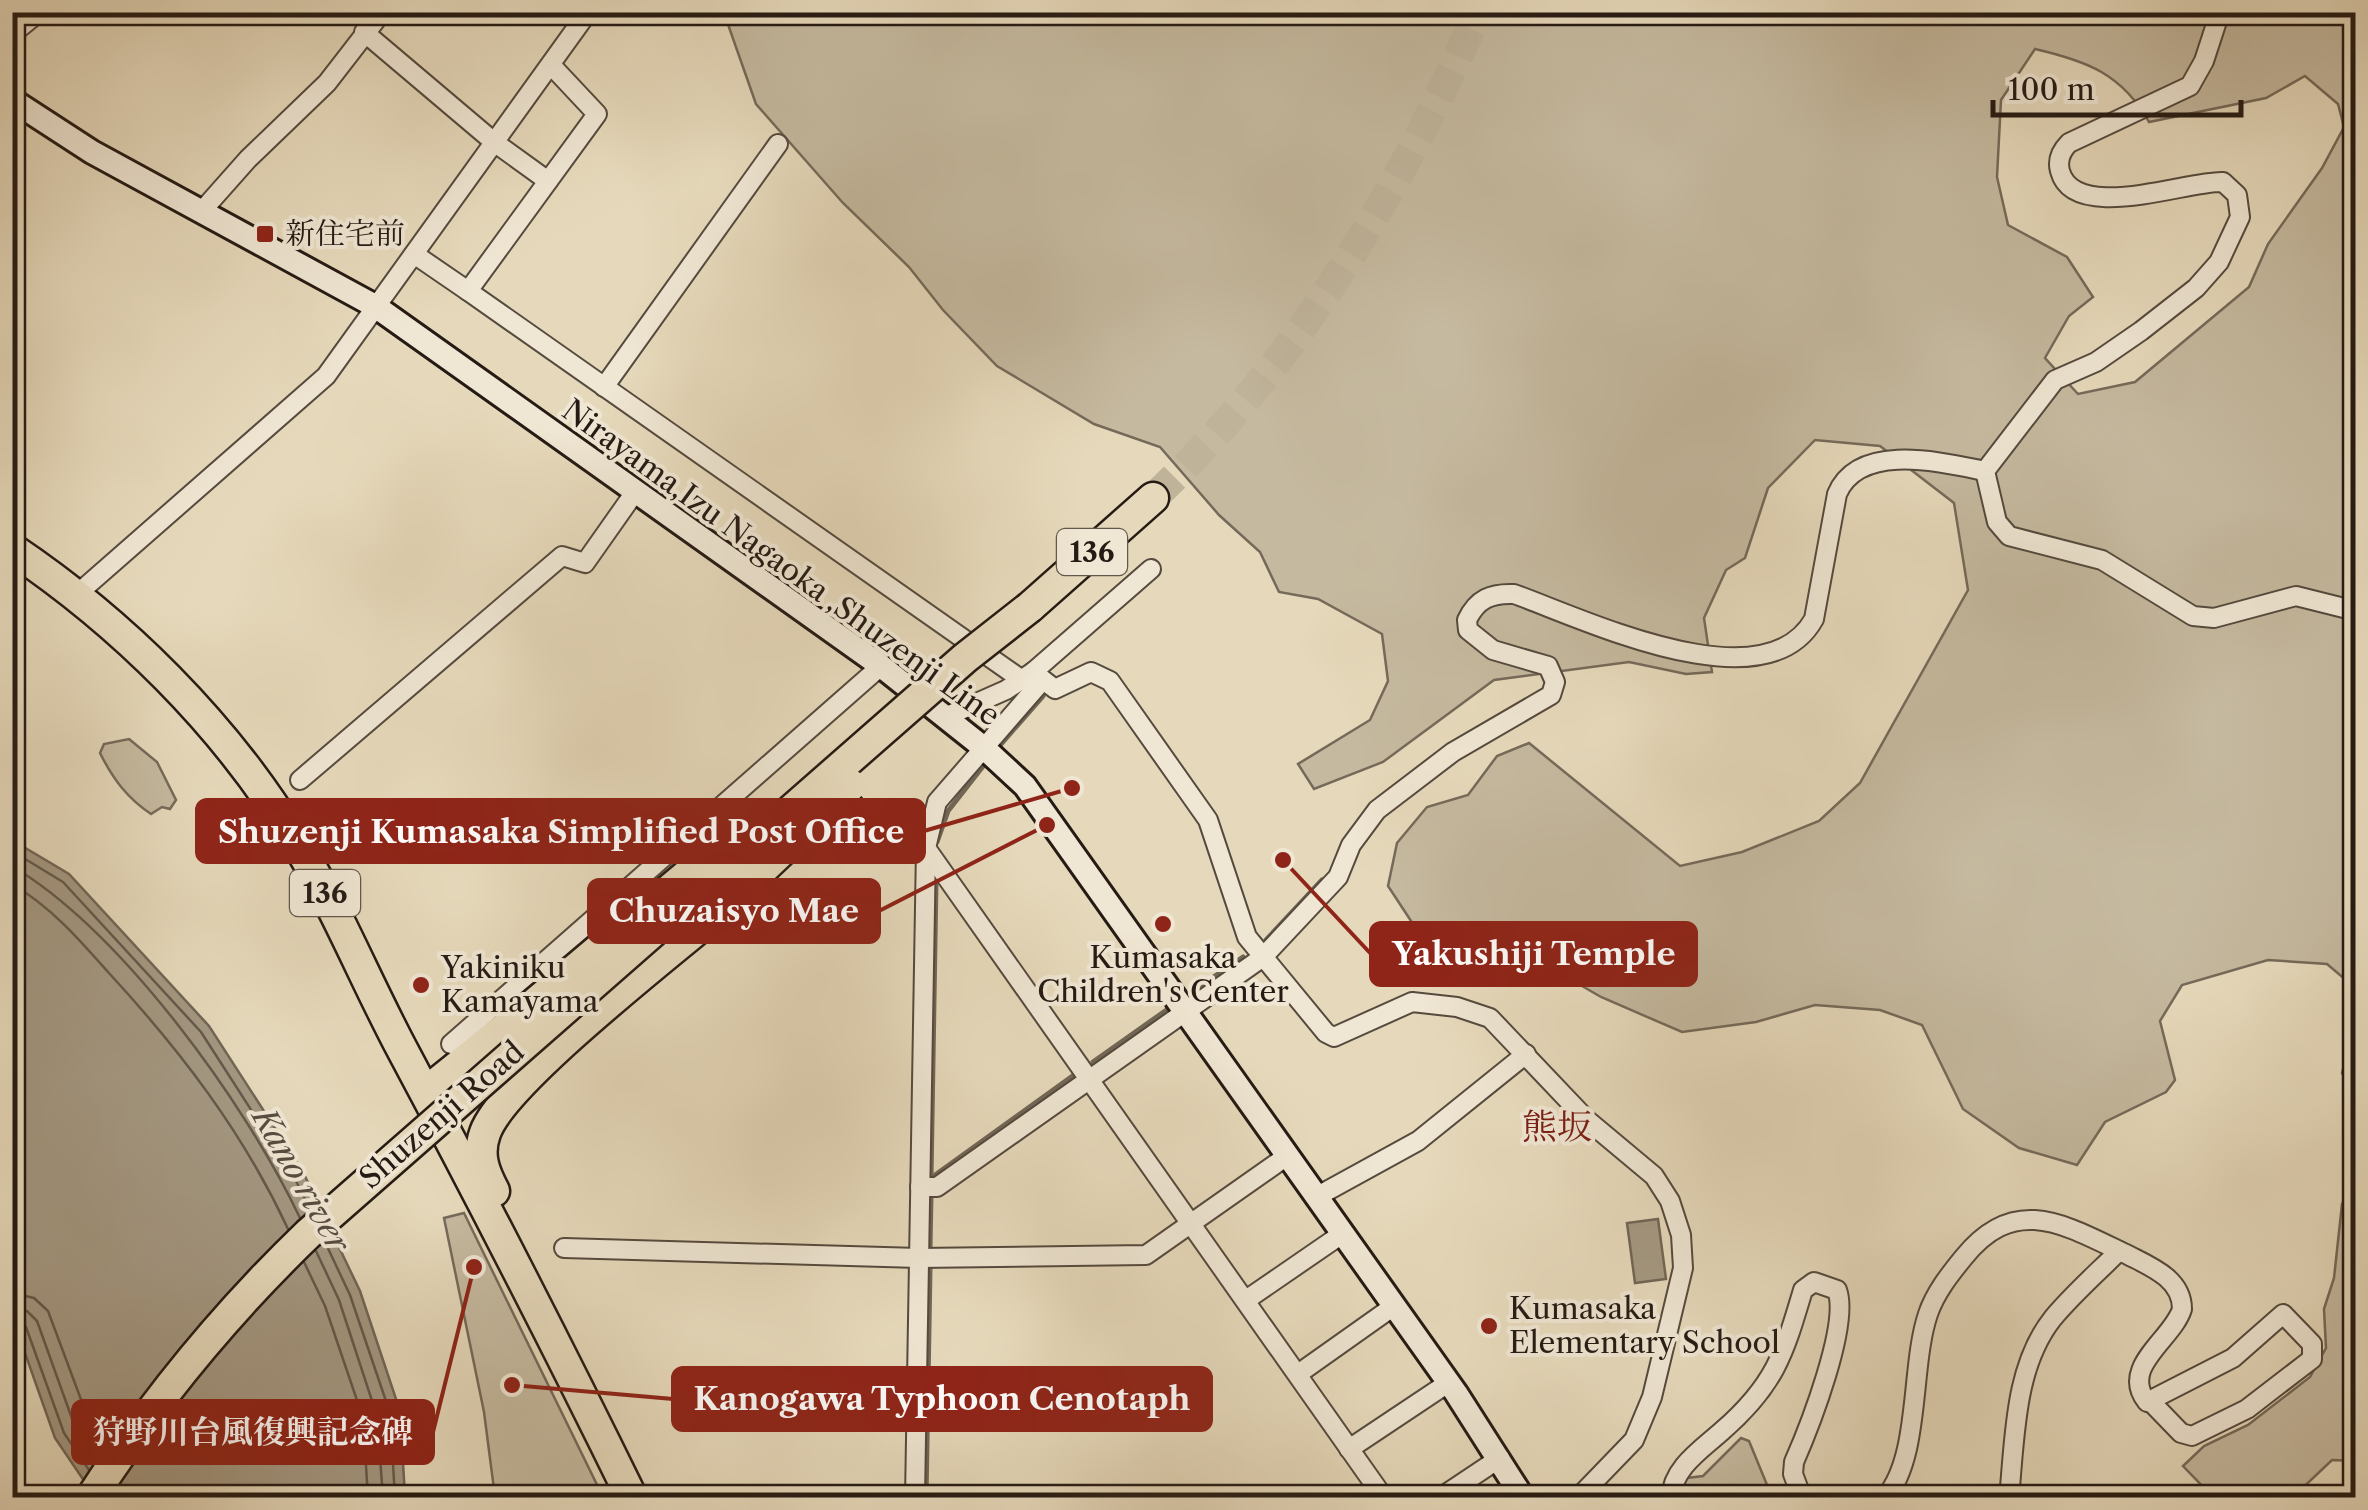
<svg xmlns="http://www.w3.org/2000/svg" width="2368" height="1510" font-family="'Libre Caslon Text','Noto Serif JP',serif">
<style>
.green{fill:#c5b99f;stroke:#756a5a;stroke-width:2.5;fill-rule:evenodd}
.water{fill:#a49882;stroke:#716656;stroke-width:2.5}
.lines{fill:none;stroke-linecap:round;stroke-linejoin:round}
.shore{stroke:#645a4b;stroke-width:2.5}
.stream{stroke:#716656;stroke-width:5}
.highway-tunnel{stroke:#bfb39a;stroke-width:30;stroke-dasharray:30 15;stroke-linecap:butt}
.street-casing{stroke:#554a3e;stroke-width:22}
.secondary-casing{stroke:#251b14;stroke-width:28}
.highway-casing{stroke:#251b14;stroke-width:35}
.street{stroke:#efe6d3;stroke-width:18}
.secondary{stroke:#efe6d3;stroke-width:22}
.highway{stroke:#e6d9bb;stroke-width:30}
.highway-bridge-casing{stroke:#251b14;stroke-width:35;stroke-linecap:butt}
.highway-bridge{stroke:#e6d9bb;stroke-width:30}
.poi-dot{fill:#8f2418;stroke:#efe6d3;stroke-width:4}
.labels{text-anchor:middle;stroke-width:8;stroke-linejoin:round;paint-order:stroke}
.shield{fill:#efe6d3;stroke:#62584d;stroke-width:2.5}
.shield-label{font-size:28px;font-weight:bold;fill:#251b14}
.poi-label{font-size:30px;fill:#251b14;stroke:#efe6d3;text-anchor:start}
.street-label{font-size:30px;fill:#251b14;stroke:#efe6d3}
.water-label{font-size:32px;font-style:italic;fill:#584d40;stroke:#efe6d3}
.quarter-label{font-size:35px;fill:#7a1f14;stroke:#efe6d3}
.leader{fill:none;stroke:#8f2418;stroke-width:4}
.callout-dot{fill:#8f2418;stroke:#efe6d3;stroke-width:4}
.callout{fill:#8f2418;stroke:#8f2418;stroke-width:4}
.callout-label{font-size:32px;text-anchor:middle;font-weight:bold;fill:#fff}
</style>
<rect width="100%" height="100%" fill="#e6d9bb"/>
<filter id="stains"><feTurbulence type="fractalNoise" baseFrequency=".002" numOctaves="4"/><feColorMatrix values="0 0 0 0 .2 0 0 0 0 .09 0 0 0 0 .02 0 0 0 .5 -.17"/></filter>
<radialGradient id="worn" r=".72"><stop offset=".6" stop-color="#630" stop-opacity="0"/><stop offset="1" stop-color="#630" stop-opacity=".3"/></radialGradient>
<g class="green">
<path d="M724 13H2355V1095L2342 1073 2353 1031V986L2327 964 2268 960 2182 985 2160 1021 2175 1080 2166 1092 2105 1122 2077 1165 2019 1148 1963 1109 1922 1025 1880 1010 1815 1005 1756 1022 1682 1032 1601 997 1504 941 1415 927 1388 886 1397 843 1427 807 1468 795 1497 756 1529 743 1680 866 1742 852 1819 821 1860 783 1968 590 1954 503 1880 446 1815 440 1768 488 1745 558 1726 570 1704 618 1712 672 1686 674 1629 662 1494 680 1383 762 1314 789 1298 764 1370 720 1388 681 1382 634 1318 599 1279 592 1260 552 1219 515 1160 447 1094 424 997 366 943 310 909 267 843 203 756 104ZM2035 49C2087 61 2122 74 2149 122L2266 98 2305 76 2338 104 2344 127 2322 168 2268 244 2249 287 2135 382 2078 394 2045 358 2069 316 2093 297 2067 257 2008 225 1997 177 2001 100Z"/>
<path d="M129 739 157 762 176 800 170 809 162 807 151 814C127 798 113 779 100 753L104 744Z"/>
<path d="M2355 1185V1461L2332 1460 2292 1498 2213 1497 2183 1466 2204 1446 2248 1425 2310 1377 2326 1348 2324 1309 2334 1278 2342 1204Z"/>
<path d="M464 1213 603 1497H495L484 1412 444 1218Z"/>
<path d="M1741 1438 1749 1441 1772 1497H1683L1681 1489 1687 1478 1703 1476Z"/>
</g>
<g class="water">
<path d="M12 840 69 874 209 1026 302 1170 360 1291 400 1411 405 1497H95L55 1438 13 1319Z"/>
<path d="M1658 1219 1666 1279 1635 1283 1627 1223Z"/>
</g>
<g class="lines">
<g class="shore">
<path d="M12 851 63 882 201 1032 293 1175 310 1209"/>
<path d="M12 866C122 932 245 1102 300 1218"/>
<path d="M12 884C51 907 78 938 108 972 180 1050 243 1132 288 1229"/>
<path d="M325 1242 350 1295 390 1413 395 1498"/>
<path d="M316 1251 339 1300 377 1416 383 1498"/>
<path d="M304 1262 325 1306 363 1418 368 1498"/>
<path d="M12 1293 34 1298 48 1311 89 1421 105 1445"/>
<path d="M12 1308 27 1311 37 1321 75 1427 96 1459"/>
<path d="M12 1321 26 1327 64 1433 89 1470"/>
</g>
<g class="stream">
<path d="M1001 744 1043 696"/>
<path d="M937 842 948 811 984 765"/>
<path d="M1266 940 1322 880"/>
<path d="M1190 993 1243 957"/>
<path d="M1093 1062 1168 1009"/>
<path d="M931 1178 936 881"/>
<path d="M931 1178 1074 1075"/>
<path d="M930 1248 931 1195"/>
<path d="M926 1498 930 1268"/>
</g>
<path class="highway-tunnel" d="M1153 498C1297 363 1399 193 1478 12"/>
<defs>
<g id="street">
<path d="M364 32 494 142 548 181"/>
<path d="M12 34 39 12"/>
<path d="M551 65 597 114 468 291 1022 680"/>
<path d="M201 212 248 159 327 83 382 12"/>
<path d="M414 254 468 291"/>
<path d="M604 387 778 144"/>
<path d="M1985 471 2055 380 2096 362 2141 331 2196 288 2219 262 2240 217 2237 195 2223 182C2189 180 2074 224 2060 171 2057 160 2061 151 2069 143L2190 86 2204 61 2220 12"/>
<path d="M1985 471 1997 522 2009 536 2102 560 2193 616 2214 618 2296 596 2356 611"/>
<path d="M75 596 326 376 588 12"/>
<path d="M1033 672 1055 689 1091 672 1110 681 1208 820 1247 937 1326 1033 1334 1037 1412 1002 1457 1007 1490 1018 1587 1120 1654 1176 1670 1201 1681 1235 1683 1268 1652 1397 1634 1440 1578 1498"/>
<path d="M945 717 1006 690 1033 672 1151 569"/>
<path d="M300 780 562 556 585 563 635 492"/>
<path d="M926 848 1384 1498"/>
<path d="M451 1044 881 666"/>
<path d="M920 1187H937L1263 957 1338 877 1351 845 1377 810 1453 752 1551 695 1555 682 1548 666 1493 650 1468 630 1467 620C1477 599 1491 593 1514 594 1584 619 1765 707 1814 619L1837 494C1859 442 1940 462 1985 471"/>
<path d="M1316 1197 1418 1141 1526 1054"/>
<path d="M564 1248 919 1258 1146 1255 1287 1156"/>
<path d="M1246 1300 1342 1234"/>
<path d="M1298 1374 1394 1306"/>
<path d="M1349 1449 1448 1383"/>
<path d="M915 1498 926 848 937 802 1041 682"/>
<path d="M1440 1498 1500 1458"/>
<path d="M1671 1498C1672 1468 1702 1449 1722 1431 1775 1385 1784 1354 1803 1290L1814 1282 1837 1290C1850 1324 1809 1428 1794 1462L1793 1474 1802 1498"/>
<path d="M1885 1498C1921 1456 1910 1367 1928 1314 1935 1293 1950 1274 1964 1257 2015 1194 2063 1224 2126 1254 2149 1266 2182 1278 2182 1309 2173 1339 2119 1367 2147 1402L2233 1358 2283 1314 2312 1344V1359L2247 1409 2192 1436 2181 1433 2152 1403"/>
<path d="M2009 1498C2015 1438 2014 1367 2053 1318 2073 1294 2097 1273 2119 1251"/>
</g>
<path id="secondary" d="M12 100 92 152 375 306 881 666 984 748 1025 786 1456 1393 1523 1498"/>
<g id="highway">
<path d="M12 549C122 623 223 723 292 835 335 904 365 980 403 1051 482 1199 558 1347 632 1498"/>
<path d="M1030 607 1153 498"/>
<path d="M426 1092 508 1026"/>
<path d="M494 1191C484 1172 477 1155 485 1133 502 1083 665 957 713 916"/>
</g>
</defs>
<use href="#street" class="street-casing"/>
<use href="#secondary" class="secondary-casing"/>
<use href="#highway" class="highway-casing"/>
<use href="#street" class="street"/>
<use href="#secondary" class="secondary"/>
<use href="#highway" class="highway"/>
<defs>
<g id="highway-bridge">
<path d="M713 916 851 785"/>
<path d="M508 1026 750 822"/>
<path d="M91 1498C154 1400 225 1314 308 1234L965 658 1030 607"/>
</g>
</defs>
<use href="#highway-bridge" class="highway-bridge-casing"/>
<use href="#highway-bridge" class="highway-bridge"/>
</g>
<g class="poi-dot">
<rect x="255" y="224" width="20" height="20" rx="5"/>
<circle cx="1163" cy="924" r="10"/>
<circle cx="421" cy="985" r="10"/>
<circle cx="1489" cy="1326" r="10"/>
</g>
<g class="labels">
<g class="shield">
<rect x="1057" y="529" width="70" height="46" rx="8"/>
<rect x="290" y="870" width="70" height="46" rx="8"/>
</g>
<g class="shield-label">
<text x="1092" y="562">136</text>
<text x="325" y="903">136</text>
</g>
<g class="poi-label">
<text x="285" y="244">新住宅前</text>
<text x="1163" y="968" text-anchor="middle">Kumasaka<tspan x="1163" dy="34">Children's Center</tspan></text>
<text x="441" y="978">Yakiniku<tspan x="441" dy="34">Kamayama</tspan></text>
<text x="1509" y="1319">Kumasaka<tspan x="1509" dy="34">Elementary School</tspan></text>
</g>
<g class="street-label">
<text transform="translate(781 563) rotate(36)" y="10">Nirayama,Izu Nagaoka ,Shuzenji Line</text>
<text transform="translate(442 1115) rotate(-41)" y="10">Shuzenji Road</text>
</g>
<g class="water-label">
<text transform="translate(301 1180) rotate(60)" y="11">Kano river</text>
</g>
<g class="quarter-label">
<text x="1557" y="1139">熊坂</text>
</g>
</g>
<path class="leader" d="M1072 788L924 831M1047 825L879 911M1283 860L1371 954M512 1385L673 1399M474 1267L433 1432"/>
<g class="callout-dot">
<circle cx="1072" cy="788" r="10"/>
<circle cx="1047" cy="825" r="10"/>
<circle cx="1283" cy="860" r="10"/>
<circle cx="512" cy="1385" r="10"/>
<circle cx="474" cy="1267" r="10"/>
</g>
<g class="callout">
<rect x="197" y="800" width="727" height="62" rx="10"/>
<rect x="589" y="880" width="290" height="62" rx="10"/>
<rect x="1371" y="923" width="325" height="62" rx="10"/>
<rect x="673" y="1368" width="538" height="62" rx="10"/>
<rect x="73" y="1401" width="360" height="62" rx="10"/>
</g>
<g class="callout-label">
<text x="561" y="843">Shuzenji Kumasaka Simplified Post Office</text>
<text x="734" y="922">Chuzaisyo Mae</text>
<text x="1534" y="965">Yakushiji Temple</text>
<text x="942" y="1410">Kanogawa Typhoon Cenotaph</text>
<text x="253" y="1443">狩野川台風復興記念碑</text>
</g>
<rect width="2368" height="1510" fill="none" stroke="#e6d9bb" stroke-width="50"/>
<rect x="15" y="15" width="2338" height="1480" fill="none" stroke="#251b14" stroke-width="5"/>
<rect x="25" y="25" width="2318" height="1460" fill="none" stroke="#251b14" stroke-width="2.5"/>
<path d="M1993 100v15h248v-15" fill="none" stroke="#251b14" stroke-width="5"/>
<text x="2008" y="100" font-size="30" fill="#251b14" stroke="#efe6d3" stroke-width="8" paint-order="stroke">100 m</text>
<rect width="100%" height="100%" filter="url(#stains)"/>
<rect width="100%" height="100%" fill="url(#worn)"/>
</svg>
